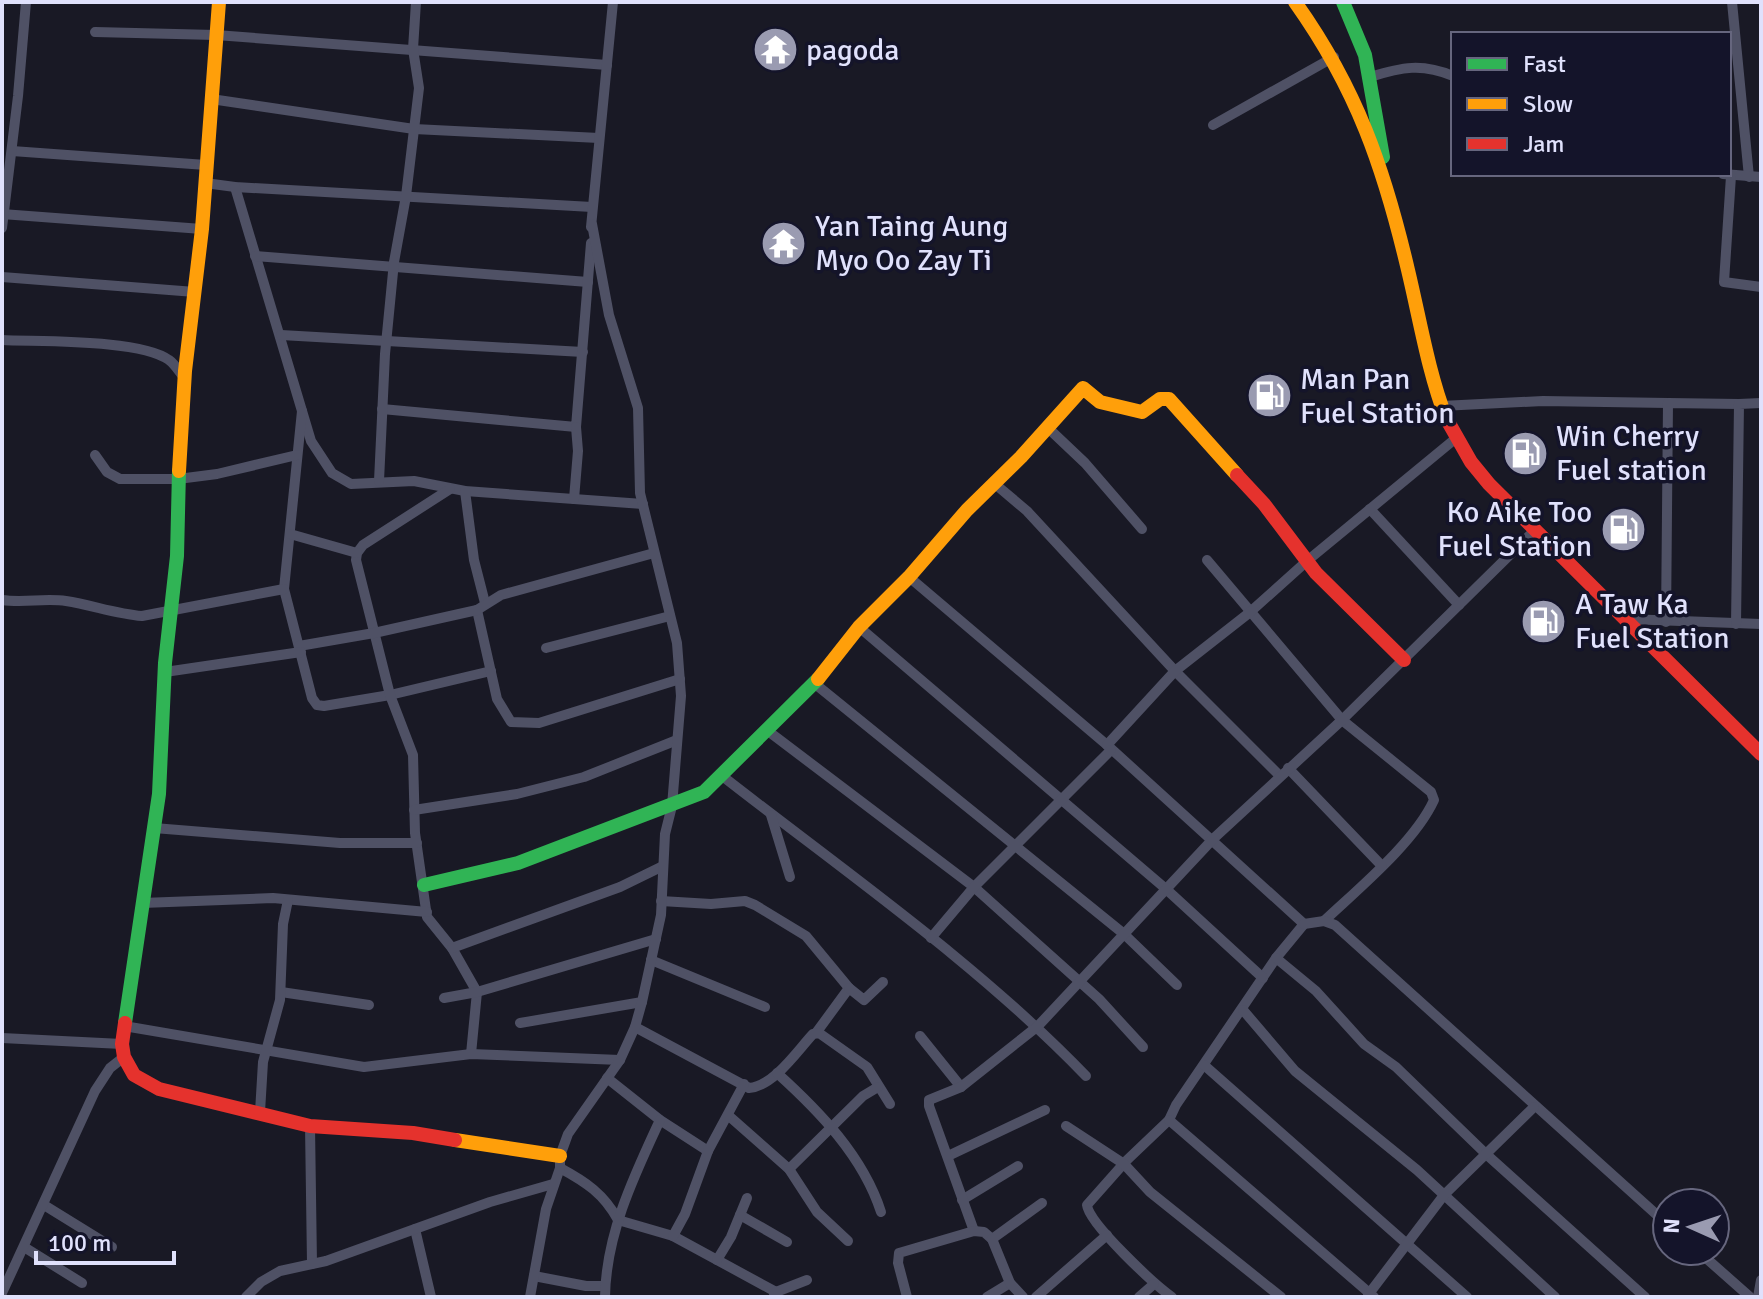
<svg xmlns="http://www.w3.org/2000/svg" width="1763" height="1299" font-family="Signika,sans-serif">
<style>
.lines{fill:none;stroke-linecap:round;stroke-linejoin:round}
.street{stroke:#4f5165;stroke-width:10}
.fast{stroke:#30b455;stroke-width:14}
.slow{stroke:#ff9f0a;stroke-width:14}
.jam{stroke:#e5322d;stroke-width:14}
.labels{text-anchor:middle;stroke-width:7;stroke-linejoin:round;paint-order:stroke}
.poi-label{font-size:30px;fill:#e0e1fc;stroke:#14142a;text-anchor:start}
</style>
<rect width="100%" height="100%" fill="#191925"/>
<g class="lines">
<g class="street">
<path d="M1732 2 1749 177"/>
<path d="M95 32 216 35 607 65"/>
<path d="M1370 77C1402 67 1422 63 1453 76"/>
<path d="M211 99 414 129 599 138"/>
<path d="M1213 125 1334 57"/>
<path d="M12 151 206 165"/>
<path d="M1723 174 1761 177"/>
<path d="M1731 176 1724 282 1761 287"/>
<path d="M205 183 235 187 592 207"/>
<path d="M235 187 311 441 332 473 351 484 414 481 465 491 643 504"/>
<path d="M2 214 202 229"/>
<path d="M591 227 613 2"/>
<path d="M2 228 18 96 26 2"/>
<path d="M255 256 588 282"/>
<path d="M2 277 195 292"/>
<path d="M281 335 583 352"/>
<path d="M2 340C40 342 140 339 169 360 175 364 180 373 185 379"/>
<path d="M1441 406 1543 401 1668 403"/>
<path d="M382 409 576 427 591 243"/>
<path d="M302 411 284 589 312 698 317 705 324 706 390 695 491 671"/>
<path d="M1047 427 1085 463 1142 529"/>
<path d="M95 455 107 472 120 479H178L217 474 297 455"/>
<path d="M379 481 385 354 394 262 406 196 419 88 413 49 416 2"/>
<path d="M995 484 1027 511 1175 671 1280 776"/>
<path d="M450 489 363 545 357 553 356 560 390 695 413 755 415 833 427 917 452 948 477 992 471 1054"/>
<path d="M465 491 474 560 485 603"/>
<path d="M574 499 578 451 576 427"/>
<path d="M1370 509 1459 605"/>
<path d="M290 534 357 553"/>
<path d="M1207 560 1342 720 1431 792 1434 800C1415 842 1358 889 1324 921"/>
<path d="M909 577 1107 745 1304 924 1276 958 1176 1105 1169 1120 1126 1161 1087 1205C1089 1224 1155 1285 1172 1297"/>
<path d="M2 600C24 603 45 598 66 601 92 605 116 614 142 616L284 589"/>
<path d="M477 610 497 699 511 722 539 723 680 679"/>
<path d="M1627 619 1761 624"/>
<path d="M1666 622 1668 403 1739 404"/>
<path d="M1736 624 1739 404 1761 403"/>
<path d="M859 627 1166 889 1263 978"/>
<path d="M299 646 374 633 477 610 501 595 654 553"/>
<path d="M546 648 670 616"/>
<path d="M165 672 301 652"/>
<path d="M814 683 1124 934 1177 985"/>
<path d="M768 731 974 887 1099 999 1143 1047"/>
<path d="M1107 745 1175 671 1249 613 1307 561 1455 439"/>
<path d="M1288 768 1382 866"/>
<path d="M721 775C845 872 977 963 1086 1076"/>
<path d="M414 810 517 794 584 777 677 740"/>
<path d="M771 815 790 877"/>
<path d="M154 828 340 843H417"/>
<path d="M661 901 711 904 745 901 755 905 806 936 849 988 816 1033"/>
<path d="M142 903 273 898 427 912"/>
<path d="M1304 924 1324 921 1335 925 1667 1224"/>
<path d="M931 938 974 887 1111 750"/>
<path d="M452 948 620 887 663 866"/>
<path d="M1276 958 1316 991 1364 1044 1396 1067 1486 1154 1645 1297"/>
<path d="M651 960 765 1007"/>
<path d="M849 988 864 1000 883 982"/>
<path d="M281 992 369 1005"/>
<path d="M444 998 477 992 656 939"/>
<path d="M1243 1010 1295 1071 1417 1170 1555 1297"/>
<path d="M520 1023 642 1002"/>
<path d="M124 1026 364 1067 471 1054 620 1060"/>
<path d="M635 1027 749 1088C774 1086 797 1051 813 1034L819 1033 867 1067 890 1104"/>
<path d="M920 1036 961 1087"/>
<path d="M2 1038 122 1044"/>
<path d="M1204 1065 1467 1297"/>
<path d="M777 1073C819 1111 863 1156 881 1212"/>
<path d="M607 1078 660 1120 708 1151"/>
<path d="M260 1112 263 1062 280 1000 283 924 288 900"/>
<path d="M729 1116 789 1169 817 1212 848 1241"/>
<path d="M1169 1120 1374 1297"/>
<path d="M310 1126 312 1264"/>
<path d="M1066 1126 1124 1164 1150 1192 1281 1297"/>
<path d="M948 1156 1045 1110"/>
<path d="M560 1168C586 1182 604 1194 618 1220L673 1236 776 1292"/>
<path d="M789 1169 863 1096 878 1087"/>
<path d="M962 1200 1018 1166"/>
<path d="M44 1205 112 1247"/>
<path d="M740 1215 787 1242"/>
<path d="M415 1229 431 1297"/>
<path d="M974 1231 929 1106V1100L961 1087 1038 1026 1213 839 1342 720 1534 531"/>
<path d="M673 1236 685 1214 708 1151 744 1084"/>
<path d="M24 1247 82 1283"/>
<path d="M1698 1251 1750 1297"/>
<path d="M717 1260 731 1237 747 1198"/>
<path d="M534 1276 586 1286H605"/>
<path d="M2 1293 95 1091 110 1068 124 1057"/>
<path d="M774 1295 776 1292 807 1280"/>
<path d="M1368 1295 1444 1195 1534 1107"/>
<path d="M246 1297 261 1282 280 1271 326 1261 490 1202 553 1184"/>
<path d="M530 1297 546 1209 560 1168V1156L568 1134 620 1060 635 1027 642 1002 661 915 665 834 672 806 681 696 677 643 640 493 638 408 609 315 592 224"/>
<path d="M605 1297C606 1234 634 1176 660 1120"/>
<path d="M907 1297 898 1263 899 1253 974 1231 984 1232 992 1239"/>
<path d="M987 1297 1010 1283"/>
<path d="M1023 1297 1010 1283 992 1239 1042 1203"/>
<path d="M1036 1297 1107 1235"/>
<path d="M1139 1297 1154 1284"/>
<path d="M1758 1297 1761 1280"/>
</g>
<g class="fast">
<path d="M1343 2 1365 55 1383 157"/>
<path d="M424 885 518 863 704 792 818 679"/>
<path d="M125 1023 159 794 165 663 177 556 179 471"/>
</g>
<g class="slow">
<path d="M1295 2C1357 89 1384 168 1408 270 1420 320 1428 371 1446 418"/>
<path d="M179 471 185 371 202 229 219 2"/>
<path d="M818 679 859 627 909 577 967 510 1021 457 1083 388 1100 402 1142 412 1160 399H1169L1237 475"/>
<path d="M455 1140 560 1156"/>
</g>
<g class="jam">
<path d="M1446 418 1471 462 1489 484 1761 754"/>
<path d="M1237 475 1264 504 1316 573 1404 660"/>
<path d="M125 1023 122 1044 124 1057 134 1075 159 1089 310 1126 413 1133 455 1140"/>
</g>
</g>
<defs>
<symbol id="temple-disc" viewBox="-11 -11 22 22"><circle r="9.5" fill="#9a9bb1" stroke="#14142a"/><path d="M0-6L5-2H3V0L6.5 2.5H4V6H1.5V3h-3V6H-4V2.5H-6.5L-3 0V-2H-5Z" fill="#fff"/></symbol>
<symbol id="fuel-disc" viewBox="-11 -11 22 22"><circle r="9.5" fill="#9a9bb1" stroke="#14142a"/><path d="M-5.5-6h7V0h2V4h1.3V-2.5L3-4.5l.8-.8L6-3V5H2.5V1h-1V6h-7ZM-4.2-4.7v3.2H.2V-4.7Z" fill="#fff"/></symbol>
</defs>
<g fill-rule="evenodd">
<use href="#temple-disc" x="750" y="24" width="51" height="51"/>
<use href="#temple-disc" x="758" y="218" width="51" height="51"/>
<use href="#fuel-disc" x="1244" y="370" width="51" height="51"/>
<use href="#fuel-disc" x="1500" y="428" width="51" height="51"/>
<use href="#fuel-disc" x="1598" y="504" width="51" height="51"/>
<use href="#fuel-disc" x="1518" y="596" width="51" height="51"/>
</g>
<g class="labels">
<g class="poi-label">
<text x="806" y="60">pagoda</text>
<text x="815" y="236">Yan Taing Aung<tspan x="815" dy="34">Myo Oo Zay Ti</tspan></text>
<text x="1300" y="389">Man Pan<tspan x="1300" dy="34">Fuel Station</tspan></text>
<text x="1556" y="446">Win Cherry<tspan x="1556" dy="34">Fuel station</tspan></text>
<text x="1592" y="522" text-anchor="end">Ko Aike Too<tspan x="1592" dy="34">Fuel Station</tspan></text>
<text x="1575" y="614">A Taw Ka<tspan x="1575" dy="34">Fuel Station</tspan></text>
</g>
</g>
<rect width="1763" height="1299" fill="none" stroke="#e0e1fc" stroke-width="8"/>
<rect x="1451" y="32" width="280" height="144" fill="#14142a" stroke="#66667e" stroke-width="2"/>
<rect x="1467" y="58" width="40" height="12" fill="#30b455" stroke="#66667e" stroke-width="2"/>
<text x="1523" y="72" font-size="24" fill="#e0e1fc">Fast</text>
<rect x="1467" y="98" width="40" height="12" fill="#ff9f0a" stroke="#66667e" stroke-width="2"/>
<text x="1523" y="112" font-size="24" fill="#e0e1fc">Slow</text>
<rect x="1467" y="138" width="40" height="12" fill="#e5322d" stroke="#66667e" stroke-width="2"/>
<text x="1523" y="152" font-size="24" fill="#e0e1fc">Jam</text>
<g transform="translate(1691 1227) rotate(273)"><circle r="38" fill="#14142a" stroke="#66667e" stroke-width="2"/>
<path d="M0-6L14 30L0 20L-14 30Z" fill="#9a9bb1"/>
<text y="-12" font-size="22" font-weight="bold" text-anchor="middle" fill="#e0e1fc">N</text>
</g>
<path d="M36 1251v12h138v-12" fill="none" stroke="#e0e1fc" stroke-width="4"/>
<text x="48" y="1251" font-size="24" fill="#e0e1fc" stroke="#14142a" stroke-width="6" paint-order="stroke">100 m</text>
</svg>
